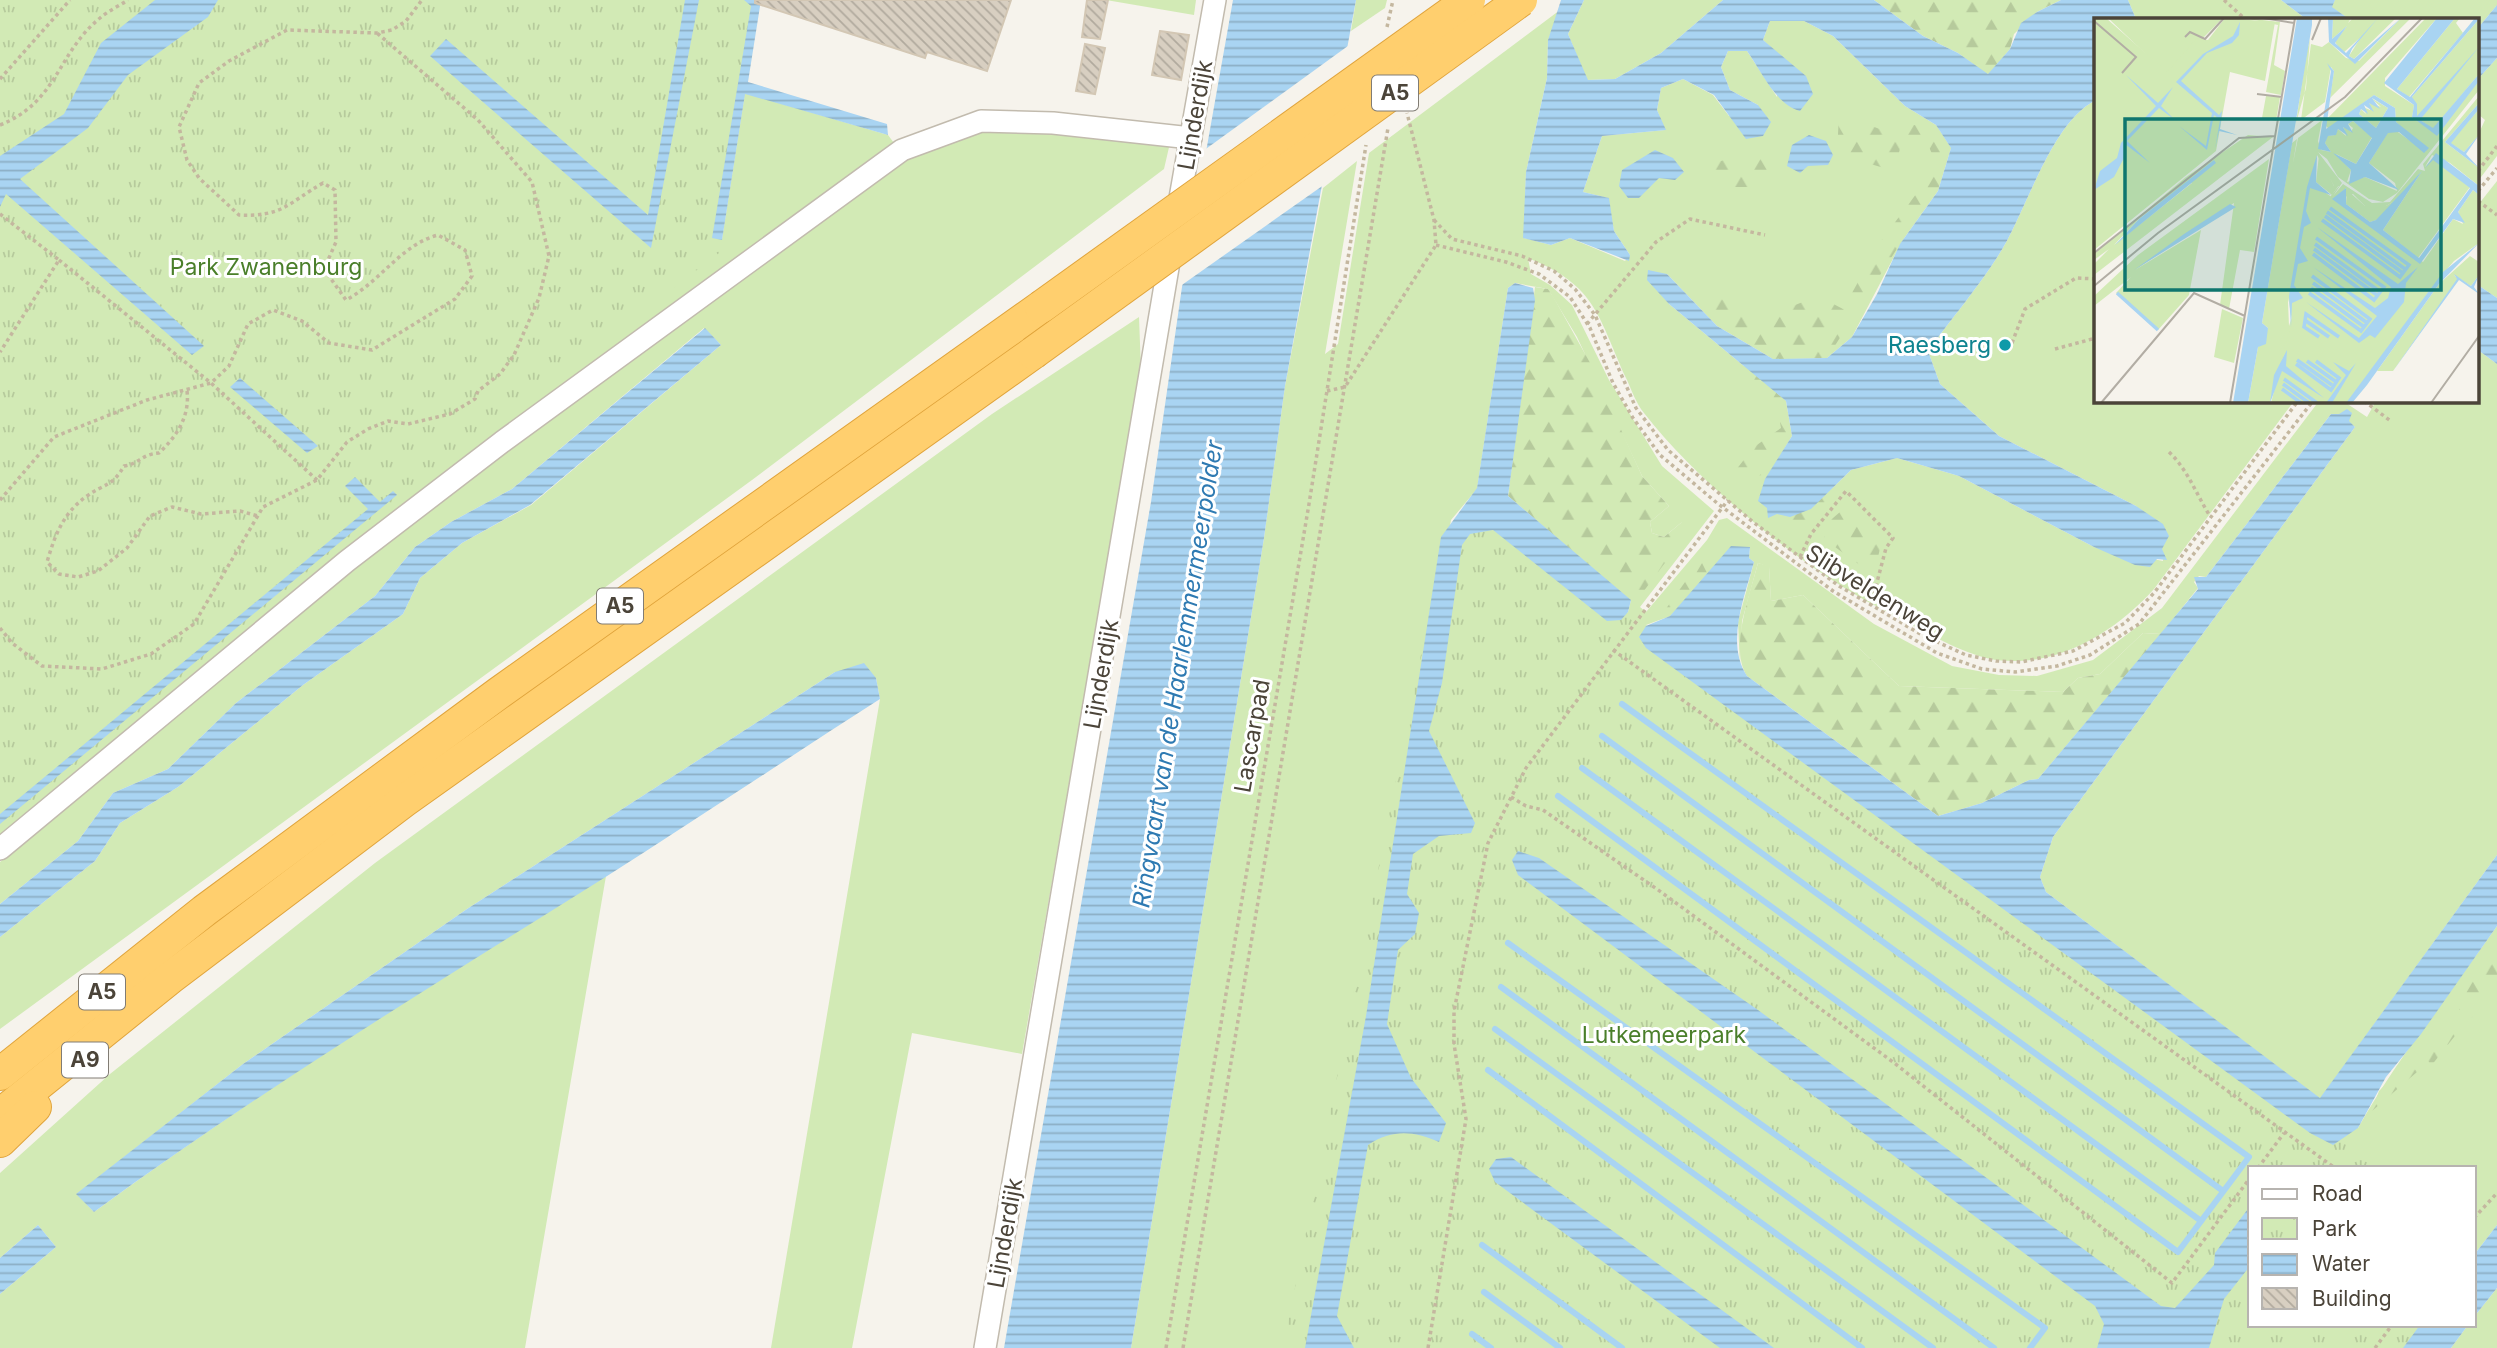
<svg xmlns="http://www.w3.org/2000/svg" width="2497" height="1348" font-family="Inter,sans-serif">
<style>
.green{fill:#d2eab5}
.forest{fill:url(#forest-firs)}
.park{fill:url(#park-tufts)}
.water{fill:url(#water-rules)}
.pier{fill:#f6f3ec}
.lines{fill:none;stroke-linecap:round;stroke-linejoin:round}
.stream{stroke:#a9d4f2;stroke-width:6}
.building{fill:url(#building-back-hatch);stroke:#d3c7b4;stroke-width:2}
.minor-casing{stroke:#c2bbae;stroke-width:24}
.highway-casing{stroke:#e0a43c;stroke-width:34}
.path{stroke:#c4b79f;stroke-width:3.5;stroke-dasharray:3.5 3.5;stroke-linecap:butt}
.minor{stroke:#fff;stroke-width:21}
.highway{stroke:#ffcf6e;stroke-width:32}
.highway-bridge-casing{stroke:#e0a43c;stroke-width:34;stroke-linecap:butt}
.highway-bridge{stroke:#ffcf6e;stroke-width:32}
.culture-dot{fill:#0f9aa8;stroke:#fff;stroke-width:2.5}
.labels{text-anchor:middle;stroke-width:6;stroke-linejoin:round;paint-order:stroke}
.shield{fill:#fff;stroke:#817c74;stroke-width:2}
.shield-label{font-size:21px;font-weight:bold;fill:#4b4439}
.street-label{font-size:23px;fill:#4b4439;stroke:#fff}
.park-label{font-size:23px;fill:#4a7f2a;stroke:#fff}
.culture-label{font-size:23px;fill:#0d838f;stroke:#fff;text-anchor:end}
.water-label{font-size:24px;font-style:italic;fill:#2e7ab2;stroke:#fff}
.inset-river{fill:none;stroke:#a9d4f2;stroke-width:3.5}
.inset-road{fill:none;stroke:#b2ada4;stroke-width:2}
.view{fill:#0f766e;fill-opacity:0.15;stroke:#0f766e;stroke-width:3.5}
.inset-edge{fill:none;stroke:#4b4439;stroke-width:3.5}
</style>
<defs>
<pattern id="forest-firs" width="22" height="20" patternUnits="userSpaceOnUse" patternTransform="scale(1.75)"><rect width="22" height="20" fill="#d2eab5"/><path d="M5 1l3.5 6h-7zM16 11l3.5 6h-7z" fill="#b6ca9c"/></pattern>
<pattern id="park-tufts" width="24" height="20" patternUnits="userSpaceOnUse" patternTransform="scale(1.75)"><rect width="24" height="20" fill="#d2eab5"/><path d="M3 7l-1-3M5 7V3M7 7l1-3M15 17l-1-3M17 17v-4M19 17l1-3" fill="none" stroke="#b6ca9c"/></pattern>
<pattern id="water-rules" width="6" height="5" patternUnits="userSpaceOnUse" patternTransform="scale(1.75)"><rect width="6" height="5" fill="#a9d4f2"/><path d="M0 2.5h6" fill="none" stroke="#8caec5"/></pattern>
<pattern id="building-back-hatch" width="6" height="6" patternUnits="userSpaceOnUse" patternTransform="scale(1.75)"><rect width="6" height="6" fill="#d8cfc1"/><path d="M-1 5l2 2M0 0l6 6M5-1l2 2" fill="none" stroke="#b1aa9e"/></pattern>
</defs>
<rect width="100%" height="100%" fill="#f6f3ec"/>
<g class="green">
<path d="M1106 0H1196L1194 15Z"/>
<path d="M1356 0H1387L1385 8 1351 31Z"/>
<path d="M1584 0H1723L1661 53 1615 79 1587 80 1568 34Z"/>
<path d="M2128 0H2281L2306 19H2136Z"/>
<path d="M2335 0H2497V5L2478 28V19H2349L2331 7Z"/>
<path d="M1560 10 1548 40 1547 78 1526 172 1524 238 1551 245 1570 238 1625 261 1630 255 1614 231 1608 198 1583 192 1602 136 1665 130 1657 110 1661 88 1683 79 1713 95 1729 116 1758 105 1730 90 1721 67 1728 51H1747L1777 97 1781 57 1763 40 1770 21H1804L1833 36 1905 106 1936 125 1951 148 1852 337 1827 358 1773 359 1717 326 1667 274 1669 304 1786 401 1777 514 1811 509 1851 470 1897 458 1959 476 2094 547 2163 561 2162 549 2136 506 1999 436 1940 384 1928 351C1951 319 1977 289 1998 256 2027 212 2049 124 2096 100V401H2294L2154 589C2115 632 2058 668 1996 660 1966 655 1935 637 1908 623 1887 611 1864 601 1843 587 1776 545 1692 475 1644 413 1636 403 1632 391 1627 380 1598 318 1598 286 1528 258L1531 274 1550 285 1572 305 1609 380 1662 466 1714 511 1640 607 1646 612 1707 540 1719 520 1727 518 1874 624 1952 666 1999 675 2037 676 2093 660 2162 608 2319 401H2343L2367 417 2376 401H2478V350L2497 364V855L2320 1099 2046 892 2040 877 2053 837 2355 427 2339 414H2331L2206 577 2199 576 2194 582 2198 588 2161 634 2143 633 2100 674 2078 678 2063 692 1899 686 1803 595 1771 601 1769 567 1758 563 1742 621 1740 665 1738 622 1754 562 1749 558 1750 547 1739 548 1670 616 1646 625 2358 1128C2398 1057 2450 993 2497 926V1225L2474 1255V1168H2316L2278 1154 1467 1348 1429 731 1628 612 1631 600 1634 603 1682 522 1664 537 1652 533 1650 522 1669 506 1642 476 1577 337 1548 289 1515 283 1508 288 1477 489 1451 520 1305 1348H1131L1264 538 1285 386 1323 188 1357 161 1325 354 1338 344 1369 153Z"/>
<path d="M2497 58V156L2478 181V135L2485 120 2478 114V79Z"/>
<path d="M745 93 888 135 897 147 696 286 289 599 0 837V207L722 239Z"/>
<path d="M974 130H1063L1170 143 1164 169 752 480 0 1029V937L95 861 120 823 178 787 303 685 403 614 420 578 462 543 531 505 721 345 704 328 512 489 451 522 415 547 375 596 236 703 168 769 113 793 78 841 0 904V862L325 590 488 461 902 161Z"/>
<path d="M2497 181V298L2478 285V205Z"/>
<path d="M1139 317 1141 370 1022 1054 912 1033 852 1348H771L880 699 876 678 835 672 467 909 243 1064 77 1194 94 1212C259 1091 432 984 606 876L525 1348H0V1294L56 1247 38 1225 0 1258V1173L110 1074 375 863 992 414Z"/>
<path d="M2497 1288V1348H2451L2468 1325H2474V1317Z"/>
</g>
<g class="forest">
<path d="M1874 0H2061L2037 12 2014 34 2010 49 1988 75 1958 53 1923 36Z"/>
<path d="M1839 114 1896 135 1911 125H1936L1951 148 1938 191 1900 244 1827 358 1773 359 1697 305 1714 296 1765 317 1818 296 1843 309 1881 241 1937 166 1927 142 1918 139 1901 145 1894 171 1837 154Z"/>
<path d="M1766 150 1784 160 1768 187H1715L1703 176 1704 165Z"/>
<path d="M1535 287 1548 289 1554 298 1594 370 1642 476 1669 506 1650 522 1652 533 1664 537 1682 522 1695 523 1634 604 1508 496Z"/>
<path d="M1744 364 1786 401 1792 436 1769 474 1728 480 1754 447 1781 428C1778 407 1771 405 1766 386L1756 381 1745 382Z"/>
<path d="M1832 488 1837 491 1822 509 1800 526 1779 520 1777 514C1802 519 1815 504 1832 488Z"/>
<path d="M1847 506 1883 536 1878 557 1864 568 1824 539 1826 524Z"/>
<path d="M1702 563 1707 573 1670 616 1658 620 1695 568Z"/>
<path d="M1758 563 1769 566 1771 601 1803 595 1899 686 2063 692 2078 678 2100 674 2143 633 2161 634 2038 779 2029 780 1982 803 1938 816 1747 676C1729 649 1750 594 1758 563Z"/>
<path d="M2497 942V991L2458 1032 2431 1066 2424 1053 2426 1040 2455 1027 2463 992Z"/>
<path d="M2409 1060 2417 1072 2372 1111 2379 1091Z"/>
</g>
<g class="park">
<path d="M0 0H760L719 253 486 432 0 828Z"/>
<path d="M1503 524 2171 1022 2384 1168H2250V1325H2432L2415 1348H1283L1444 539Z"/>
</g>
<g class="water">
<path d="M155 0H218L208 17 128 75 88 128 20 179 204 346 192 355 6 194 0 207V156L64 114 101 43Z"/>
<path d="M685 0H699L651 248 430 56 446 39 648 215Z"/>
<path d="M744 0H761L748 82 887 124 888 135 745 94 722 240 712 238 751 6Z"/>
<path d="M1233 0H1356L1285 386 1264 538 1131 1348H1004L1151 502 1182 287Z"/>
<path d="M1561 0H1584L1568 34 1588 80 1615 79 1661 53 1723 0H1874L1923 36 1958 53 1988 74 2010 49 2021 23 2037 12 2061 0H2128L2136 19H2096V100C2049 124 2027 212 1998 256 1977 289 1951 319 1928 351L1940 384 1999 436 2136 506 2163 524 2169 536 2162 549 2167 560 2157 559 2150 567 2135 565 2094 547 1959 476 1897 458 1851 470 1811 509 1790 517 1777 514 1768 518 1767 508 1758 501 1765 479 1792 436 1786 401 1669 304 1647 280 1648 270 1667 274 1717 326 1773 359 1827 358 1852 337 1877 294 1900 244 1938 191 1951 148 1936 125 1905 106 1833 36 1804 21H1770L1763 40 1806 76 1813 94 1800 111C1775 104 1762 72 1747 51H1728L1721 67 1730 90 1758 105 1771 122 1763 136 1746 139 1714 95 1683 79 1661 88 1657 110 1666 130 1602 136 1583 192 1609 198 1614 231 1630 255 1629 261 1570 238 1551 245 1523 238 1526 172 1547 78 1548 40Z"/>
<path d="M2281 0H2335L2332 7 2349 19H2306Z"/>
<path d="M2497 5V58L2478 79V28Z"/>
<path d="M1809 135 1826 141 1833 155 1828 165 1808 166 1800 173 1787 166 1792 145Z"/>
<path d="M1655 150 1673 158 1684 172 1675 180 1659 178 1639 198H1628L1619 186 1622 170Z"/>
<path d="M1515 283 1533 288 1535 300 1508 496 1631 600 1628 612 1621 620 1607 621 1493 530 1470 534 1462 545 1442 683 1429 731 1475 823 1471 833 1439 836 1413 854 1407 894 1419 913 1415 934 1398 950 1387 1024 1411 1078 1446 1123 1439 1142C1413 1131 1393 1129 1368 1145L1337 1316 1354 1348H1305L1366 1016 1441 537 1477 488 1508 288Z"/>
<path d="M2478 285 2497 298V364L2478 350Z"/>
<path d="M705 328 721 345 530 505 462 543 420 578 403 614 303 685 178 787 120 823 95 861 0 937V904L78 841 113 793 168 769 236 703 375 596 415 547 451 522 512 489Z"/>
<path d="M240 378 318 446 307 453 230 387Z"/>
<path d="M2347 409 2352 413 2349 421 2355 427 2053 837 2040 877 2046 892 2320 1098 2497 855V926L2421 1034 2386 1077 2358 1128 2333 1145 2310 1133 1646 648 1639 637 1646 626 1670 616 1731 546 1750 547 1749 558 1754 562C1745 596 1725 643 1747 676L1938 816 1982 803 2029 780 2038 779 2198 589 2194 577H2206L2331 414H2339Z"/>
<path d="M355 477 380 502 393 491 397 495 0 824V814L368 509 345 486Z"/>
<path d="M864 663 876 678 880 699C788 758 697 819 604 878 432 986 258 1092 94 1212L76 1194 243 1064 467 909 835 672Z"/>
<path d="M1518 851 1539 858 1758 1010 2161 1306 2175 1308 2214 1265 2215 1253 2250 1206V1266L2224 1299 2209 1348H2097L2104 1324 2095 1306 1518 875 1512 860Z"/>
<path d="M1511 1157 1774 1348H1720L1495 1182 1489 1169 1496 1159Z"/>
<path d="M38 1225 56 1247 0 1294V1258Z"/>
<path d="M2497 1225V1288L2474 1317V1255Z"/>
<path d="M2420 1325H2468L2451 1348H2403Z"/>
</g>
<path class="pier" d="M1352 43 1328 182 1179 287 1203 151Z"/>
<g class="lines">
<g class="stream">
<path d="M1602 736 2223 1191"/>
<path d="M1582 768 2201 1221"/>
<path d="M1558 796 2178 1252 2249 1157 1622 704"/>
<path d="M1508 943 2045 1328 2030 1348"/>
<path d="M1501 987 1994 1348"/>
<path d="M1495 1029 1933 1348"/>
<path d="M1488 1070 1862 1348"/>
<path d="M1482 1245 1622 1348"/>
<path d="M1484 1292 1560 1348"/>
<path d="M1472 1334 1491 1348"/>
</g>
</g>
<g class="building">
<path d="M755 0H1011L987 71 927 52 925 58 755 3Z"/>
<path d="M1087 0H1108L1100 39 1082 37Z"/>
<path d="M1160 31 1189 35 1181 80 1152 75Z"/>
<path d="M1085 44 1105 48 1095 94 1076 91Z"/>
</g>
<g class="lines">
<defs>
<g id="minor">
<path d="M1177 215 1215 0"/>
<path d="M0 849 347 561 502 442 902 150 981 121 1053 123 1191 138"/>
<path d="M985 1348 1171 250"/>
</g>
<g id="highway">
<path d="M0 1074 204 911 499 693 1041 307"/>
<path d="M0 1115 170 978 404 801 1033 353"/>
<path d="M0 1141 35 1107"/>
</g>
</defs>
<use href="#minor" class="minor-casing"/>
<use href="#highway" class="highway-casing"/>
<g class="path">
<path d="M2224 0 2245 19"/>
<path d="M1387 27 1393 0"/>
<path d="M0 79 70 0"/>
<path d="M0 125C58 102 57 53 100 18 108 11 119 6 128 0"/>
<path d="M2478 171 2497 146"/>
<path d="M2478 191 2497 168"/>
<path d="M2478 201 2497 215"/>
<path d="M0 214 59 260 0 352"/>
<path d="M1434 220 1452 239 1522 256 1554 271 1575 289 1595 315 1636 408 1668 450 1753 522 1839 586 1922 635 1966 655 1996 661 2021 662 2073 651 2125 623 2154 593 2298 401"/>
<path d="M1436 245 1506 262 1539 274 1570 297 1590 328 1613 383 1633 418 1660 455 1717 503 1833 591 1937 653 1982 669 2015 672 2057 666 2090 655 2139 624 2313 401"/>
<path d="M59 260 211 383 317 480"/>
<path d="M1587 324 1656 242 1690 219 1765 235"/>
<path d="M2012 343 2025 309 2076 278 2096 279"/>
<path d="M2055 349 2096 338"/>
<path d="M187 391C190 416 177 436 159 453 142 454 139 464 124 466 112 487 105 483 87 496 63 513 55 535 47 562L59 574 78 577 98 571 127 548 150 516 172 507 201 514 240 511 258 516"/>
<path d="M1327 391 1345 387 1436 245 1434 220 1407 113"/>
<path d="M2364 401 2392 422"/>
<path d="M2169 452C2188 470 2196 494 2210 516"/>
<path d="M0 500 54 437 147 400 211 383 229 366 248 324 273 310 302 321 329 343 372 350 455 299 472 276 465 250 438 235C402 244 380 282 346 300L324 269 336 242 335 190 323 183C288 203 283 217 239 215L199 178 187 160 179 127 199 83 229 61 287 30 377 33 392 30 406 21 422 0"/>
<path d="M1800 557 1811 534 1846 491 1893 538 1886 548 1871 605"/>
<path d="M0 628 12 643 42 666 102 669 151 654 194 624 263 507 317 480 347 442 368 429 388 421 408 424 450 414 475 399 478 391 500 374 514 355 539 298 549 256 532 182 478 120 377 33"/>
<path d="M1613 650 2335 1168"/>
<path d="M1511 797 1526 806 1543 810 1661 892 1893 1062 2172 1283 2250 1178"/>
<path d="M2258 1168 2284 1133"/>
<path d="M2474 1218 2497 1193"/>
<path d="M1166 1348 1309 504 1366 145"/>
<path d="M1183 1348 1388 128"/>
<path d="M1428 1348 1466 1119 1454 1044V1011L1488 843 1526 768 1728 500"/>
<path d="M2375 1348 2392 1325"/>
</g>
<use href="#minor" class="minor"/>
<use href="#highway" class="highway"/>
<defs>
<g id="highway-bridge">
<path d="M1041 307 1469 0"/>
<path d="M1033 353 1521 0"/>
</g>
</defs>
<use href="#highway-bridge" class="highway-bridge-casing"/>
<use href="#highway-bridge" class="highway-bridge"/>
</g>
<circle class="culture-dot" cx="2005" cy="345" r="7"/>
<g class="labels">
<g class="shield">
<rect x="1372" y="75.5" width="46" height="35" rx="5"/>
<rect x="597" y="588.5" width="46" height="35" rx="5"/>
<rect x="79" y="974.5" width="46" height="35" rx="5"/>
<rect x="62" y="1042.5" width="46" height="35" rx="5"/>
</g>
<g class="shield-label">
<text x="1395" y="100">A5</text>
<text x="620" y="613">A5</text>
<text x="102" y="999">A5</text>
<text x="85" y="1067">A9</text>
</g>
<g class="street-label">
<text transform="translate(1195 115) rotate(-80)" y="8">Lijnderdijk</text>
<text transform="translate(1875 592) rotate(32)" y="8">Slibveldenweg</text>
<text transform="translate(1101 674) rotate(-80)" y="8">Lijnderdijk</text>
<text transform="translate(1252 736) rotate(-80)" y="8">Lascarpad</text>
<text transform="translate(1005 1233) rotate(-80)" y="8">Lijnderdijk</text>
</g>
<g class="park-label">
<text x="266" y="275">Park Zwanenburg</text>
<text x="1664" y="1043">Lutkemeerpark</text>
</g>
<g class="culture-label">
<text x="1991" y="353">Raesberg</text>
</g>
<g class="water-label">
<text transform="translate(1178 674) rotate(-81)" y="8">Ringvaart van de Haarlemmermeerpolder</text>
</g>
</g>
<g transform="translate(2094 18)">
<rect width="385" height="385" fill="#f6f3ec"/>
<path d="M14 0H129L100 29 79 62ZM151 0 186 4 180 47 191 53 187 77 172 74 184 7ZM239 0H257L254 5 259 0H302L260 41 255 38 267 19 249 35 241 24 253 8 238 21ZM307 0H317L236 80 240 53 237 49 231 84 207 102 217 26 228 29 235 24 252 40 265 43ZM332 0H343L291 60V68L320 87 318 100 342 113 385 63V72L303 175 289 184 275 181 244 159 233 141 224 134 248 165 239 178 249 166 278 185 296 184 324 151 331 153 329 146 385 78V85L351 124 385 150V168L356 145 338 137 331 149 339 141 376 169 324 240 289 212 328 153 304 181 292 188H271L259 176 251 179V185L252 170 242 179 329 244 359 201 369 206 364 194 379 172 385 177V225L360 243 332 276 188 353 191 333 176 385H154L164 329 174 310 168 305 198 125 203 121 199 145 204 120 228 102 224 123 227 132 237 134 231 125 233 118 241 117 244 111 252 118 249 107 257 114 259 110 254 106 259 103 278 119 262 146 242 136 257 152 253 164 271 159 303 173 301 165 275 145 294 114 301 112 332 134 302 104 301 90 280 77 235 111 229 105ZM223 137 240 168H245L236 179 195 308 194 284ZM361 0H366L362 5 369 15 315 79 303 71ZM385 1V56L339 111 326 102 341 81 323 99 318 79ZM216 21 212 70 202 105 212 37ZM172 78 186 79 182 103 168 100ZM385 91V117L370 134 356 125ZM154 117 179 119 0 257V246L15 231 0 242V236L92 159ZM95 163 98 165 20 227 45 201ZM175 141 160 234 146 232 135 291 126 287 140 185 41 252 107 212 95 277 64 312 22 275 37 259 0 288V278L44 237ZM376 238 385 244V257L377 268 360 257 364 261 299 353H283L345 266ZM128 291 149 300 140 345 120 339Z" fill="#d2eab5" fill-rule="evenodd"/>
<path d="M277 80 294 90 282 110 265 96 267 91 272 96 269 89 276 92 275 84 287 89ZM225 137 240 168 245 167 238 177 222 164ZM253 172 271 188H292L304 181 289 200 276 204 252 186ZM379 174 385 177V200L374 204 365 196Z" fill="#d2eab5"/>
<path d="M0 0H12L73 54 103 20 114 22 131 0 181 4 171 63 136 54 122 133 0 232ZM221 167 346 258 255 385H177L198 303 193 272 213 169Z" fill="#d2eab5"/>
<path d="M203 0H218V7L168 305 174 310 172 326 164 329 154 385H139ZM234 0H239L238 21 253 8 241 25 252 35 284 0 258 31 255 38 260 41 307 0 261 46 235 24ZM343 0H361L303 71 316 79 381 0 385 1 318 79 323 86V98L385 29 326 102 339 110 385 56V63L343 118 318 99 320 87 290 65ZM146 4 145 17 138 25 113 35 87 63 125 97 128 93 126 111 143 117 125 113 121 131 126 102 120 97 113 132 85 108 112 128 118 95 82 64 109 36 139 18ZM233 45 240 53 232 111 280 77 301 90 302 104 335 130 330 135 305 114 294 115 275 145 305 172 271 159 255 166 257 152 239 135 262 146 278 120 259 103 254 106 259 115 249 109 254 118 244 111 242 117 234 118 231 125 237 134 224 131 237 53ZM278 80 294 90 282 110 265 96 267 91 274 96 270 87 280 94 275 85 286 91ZM32 57 64 85 79 69 67 88 81 102 65 90 33 123 56 145 31 126 30 140 20 159 0 172 6 153 23 140 27 125 62 88ZM385 85V91L357 125 370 134 385 117 372 136 385 150 351 124ZM342 135 385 168V177L379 172 364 194 371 205 359 201 326 246 238 181 252 170V186L276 204 282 202 328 153 289 212 325 240 376 170 339 142 331 150ZM223 137 222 164 237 177 216 170 212 193 217 205 210 209 206 230 214 243 204 246 200 267 209 280 198 285 197 309 195 278 213 169ZM120 142 122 145 21 227 45 201ZM136 186 142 189 40 252 90 216ZM223 209 304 266 324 249 312 265 310 284 281 320 276 317 265 325 212 284 265 320 283 298 219 249 281 290 294 280 297 269ZM385 225 345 266 273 367 258 385H252L349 254ZM360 256 377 268 385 257 380 269 385 276 365 262 299 353 363 261ZM193 332 192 348 230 380 188 353 176 385 180 357ZM239 344 255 353 262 345 238 385H232L252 357Z" fill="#a9d4f2" fill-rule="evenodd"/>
<path class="inset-river" d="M233 194 311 251M231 198 309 255M228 202 306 259 315 247 236 190M221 226 285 273M220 231 283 277M219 236 280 282 290 269 222 220M219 265 272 304M217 270 269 308M23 275 64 312M215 275 267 313 276 301 218 258M212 303 235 319M225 319 210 309 212 296 245 319M203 342 238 367M213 343 241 363M202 346 237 372 245 360 222 343M190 361 223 385M189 366 215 385M188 371 207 385"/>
<path class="inset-road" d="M169 0 200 5M0 3 42 39 28 55M91 19 96 14 111 21 130 0M218 22 227 0M163 76 188 79M0 235 145 120 181 118M0 268 64 215 251 79 328 0M7 385 100 275 151 298M136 385 201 0M337 385 385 318"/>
<path class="view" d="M31 101H347V272H31Z"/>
<rect width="385" height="385" class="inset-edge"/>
</g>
<rect x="2248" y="1166" width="228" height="161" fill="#ffffff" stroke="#b7b4b0" stroke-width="2"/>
<rect x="2262" y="1189" width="35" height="10" fill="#ffffff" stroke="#b7b4b0" stroke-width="2"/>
<text x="2312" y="1201" font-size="21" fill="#4b4439">Road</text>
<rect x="2262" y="1218" width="35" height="21" fill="url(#park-tufts)" stroke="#b7b4b0" stroke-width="2"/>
<text x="2312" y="1236" font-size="21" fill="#4b4439">Park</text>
<rect x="2262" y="1254" width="35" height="21" fill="url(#water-rules)" stroke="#b7b4b0" stroke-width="2"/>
<text x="2312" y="1271" font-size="21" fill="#4b4439">Water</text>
<rect x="2262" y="1288" width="35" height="21" fill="url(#building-back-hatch)" stroke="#b7b4b0" stroke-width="2"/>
<text x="2312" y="1306" font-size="21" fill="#4b4439">Building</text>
</svg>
